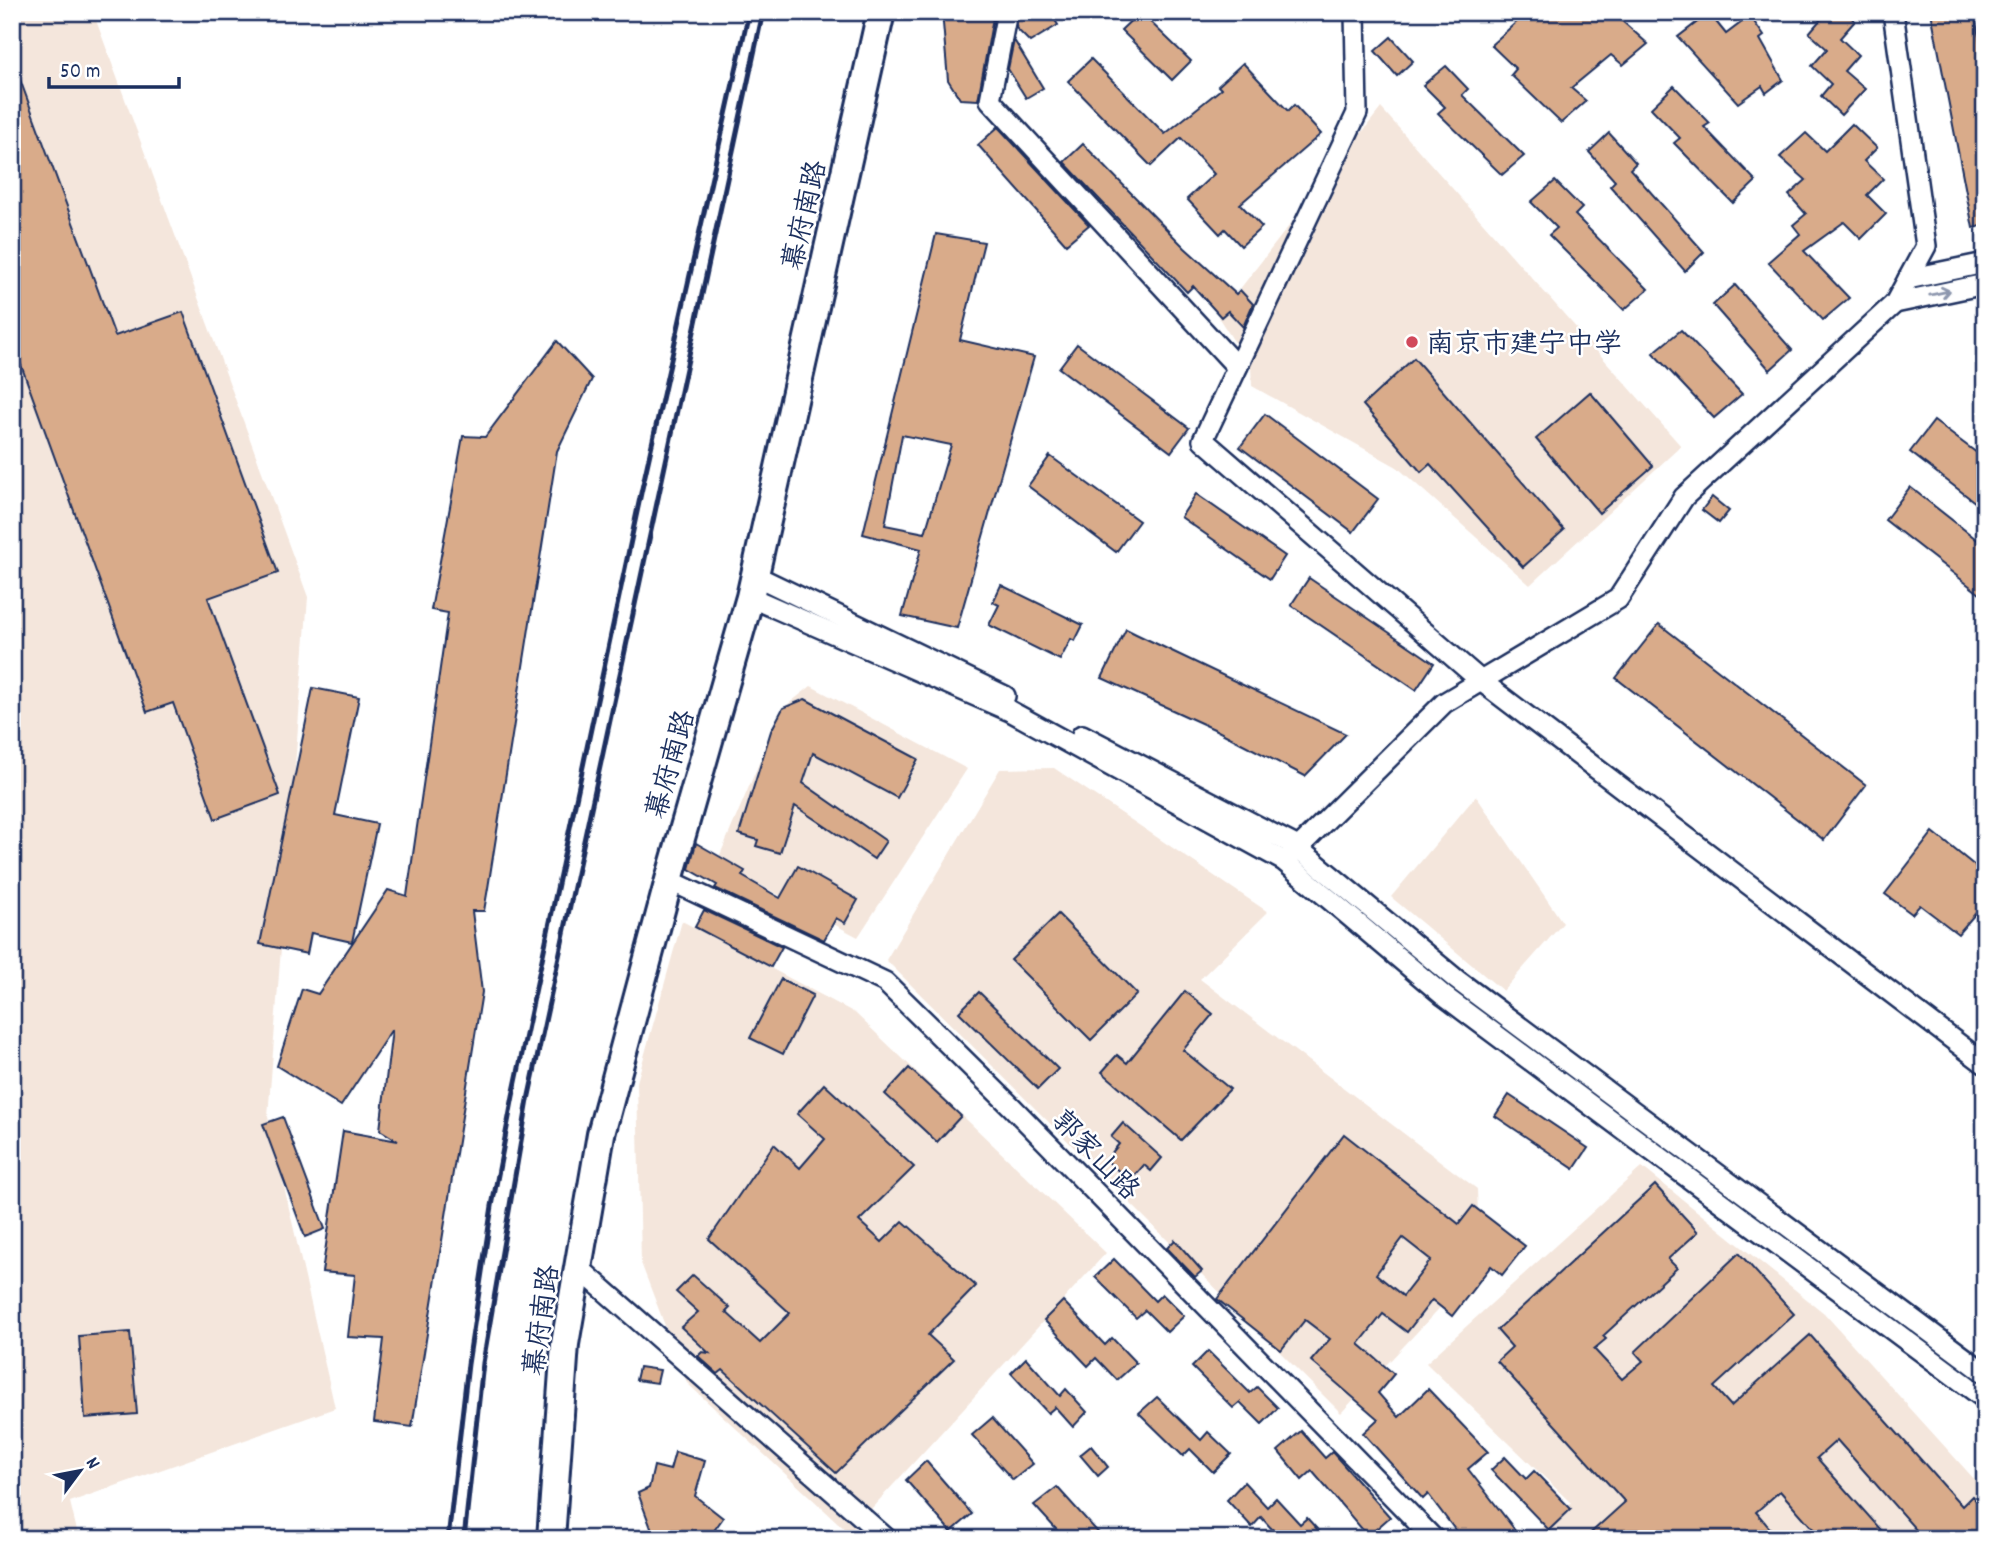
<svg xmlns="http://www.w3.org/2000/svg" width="1997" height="1551" font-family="Dekko,'LXGW WenKai TC',sans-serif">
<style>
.built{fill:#f4e6dc}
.building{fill:#d9ab8a;stroke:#1b2f5e;stroke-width:2;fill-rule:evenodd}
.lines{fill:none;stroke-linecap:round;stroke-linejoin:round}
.street-casing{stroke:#1b2f5e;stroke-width:24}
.secondary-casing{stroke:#1b2f5e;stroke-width:32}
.street{stroke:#fff;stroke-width:19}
.secondary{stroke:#fff;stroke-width:26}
.rail{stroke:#1b2f5e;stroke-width:5}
.oneway{stroke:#8d97ae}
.poi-dot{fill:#d1495b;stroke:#fff;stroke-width:2.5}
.labels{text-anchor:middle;stroke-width:5;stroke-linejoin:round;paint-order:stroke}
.street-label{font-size:28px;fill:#1b2f5e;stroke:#fff}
.poi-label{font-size:28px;fill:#1b2f5e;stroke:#fff;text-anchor:start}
</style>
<rect width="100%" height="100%" fill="#fff"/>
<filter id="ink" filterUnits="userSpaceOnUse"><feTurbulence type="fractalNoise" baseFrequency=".0143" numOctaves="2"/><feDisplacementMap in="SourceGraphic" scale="14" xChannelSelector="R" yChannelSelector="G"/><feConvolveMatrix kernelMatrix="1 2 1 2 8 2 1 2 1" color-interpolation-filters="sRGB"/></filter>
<g filter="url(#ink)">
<g class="built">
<path d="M12 12H93L308 597 268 1117 335 1408 70 1502 79 1539H12Z"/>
<path d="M1381 108 1681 446 1530 585 1397 467 1252 386 1251 367 1218 317Z"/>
<path d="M811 686 967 769 858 937 717 862 782 709Z"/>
<path d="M1054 768 1268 912 1200 979 1477 1189 1480 1265 1341 1413 886 960 1000 769Z"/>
<path d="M1476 796 1563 923 1503 991 1391 897Z"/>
<path d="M682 921 855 1013 1106 1253 849 1533 687 1383 641 1263 637 1082Z"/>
<path d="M1642 1167 1824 1313 1985 1491V1539H1528L1571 1503 1426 1363Z"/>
</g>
<g class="building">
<path d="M942 12H994L978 100 960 99 948 80Z"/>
<path d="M1019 12H1050L1058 25 1030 42 1016 28Z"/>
<path d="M1140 12 1191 61 1172 80 1121 30Z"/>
<path d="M1514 12H1612L1648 44 1623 65 1611 55 1571 88 1586 101 1561 123 1511 75 1516 69 1491 45 1520 19Z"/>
<path d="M1827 12H1845L1855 21 1840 38 1858 55 1844 71 1865 89 1841 115 1821 96 1831 84 1812 66 1827 49 1809 33Z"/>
<path d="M1931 12H1974L1980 42H1983L1985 225 1973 228Z"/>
<path d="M1709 13 1726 34 1750 16 1764 36 1760 39 1783 80 1766 93 1762 86 1738 103 1678 37Z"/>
<path d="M1391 37 1413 61 1397 76 1375 51Z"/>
<path d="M1014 40 1043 88 1026 98 1008 69Z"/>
<path d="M12 58 115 336 183 312 278 573 208 598 280 795 215 819 173 703 147 712 12 340Z"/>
<path d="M1091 59 1165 134 1221 89 1218 86 1243 63 1288 111 1294 105 1321 134 1240 204 1262 227 1241 246 1225 229 1220 234 1187 199 1214 174 1181 138 1151 166 1068 81Z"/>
<path d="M1446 66 1468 89 1462 95 1524 156 1502 175 1438 113 1445 107 1423 85Z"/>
<path d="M1674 86 1710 123 1704 127 1756 181 1733 203 1674 143 1680 138 1651 108Z"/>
<path d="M1852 124 1877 148 1864 161 1883 179 1867 195 1886 214 1861 239 1844 222 1804 251 1849 298 1823 320 1768 262 1800 234 1793 225 1806 214 1789 195 1806 180 1780 157 1806 133 1825 151Z"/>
<path d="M998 127 1089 225 1066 244 978 145Z"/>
<path d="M1609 133 1636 163 1630 169 1704 252 1685 271 1610 186 1615 181 1589 152Z"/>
<path d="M1083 144 1185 248 1236 294 1240 290 1253 304 1243 327 1228 311 1221 317 1193 286 1187 292 1064 162Z"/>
<path d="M1555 181 1582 208 1575 215 1648 289 1624 310 1549 235 1557 228 1531 202Z"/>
<path d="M936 234 984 242 960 340 1034 357 957 628 902 616 921 549 863 534ZM902 435 951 445 925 533 885 525Z"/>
<path d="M1735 285 1792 350 1770 370 1713 305Z"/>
<path d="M1681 330 1742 394 1714 418 1653 353Z"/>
<path d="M557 341 592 379 557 451 488 888 484 911H472L482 992 412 1427 374 1422 384 1339 348 1337 355 1275 322 1272 343 1131 398 1141 380 1130 392 1029 341 1106 277 1066 302 989 318 994 388 890 407 896 448 613 431 610 463 436 485 437Z"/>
<path d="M1077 344 1189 428 1171 452 1059 368Z"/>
<path d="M1414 358 1564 530 1523 567 1430 464 1421 472 1363 405Z"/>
<path d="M1590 392 1653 466 1599 513 1536 439Z"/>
<path d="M1265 414 1378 499 1353 532 1240 447Z"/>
<path d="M1934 421 1985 459V510L1910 452Z"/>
<path d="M1050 456 1139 521 1116 552 1028 486Z"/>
<path d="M1910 487 1985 546V598L1885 520Z"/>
<path d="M1196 494 1285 556 1270 579 1181 517Z"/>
<path d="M1712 497 1729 511 1719 523 1702 510Z"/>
<path d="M1309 578 1434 663 1416 690 1291 605Z"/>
<path d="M1001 585 1083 625 1075 641 1071 639 1060 660 989 625 999 605 993 602Z"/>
<path d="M1659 624 1866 785 1824 840 1616 678Z"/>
<path d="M1126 629 1136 634 1346 734 1305 776 1214 729 1102 678Z"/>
<path d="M313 688 359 697 335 815 377 824 352 942 311 933 307 954 260 944Z"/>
<path d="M805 699 918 759 897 798 813 753 803 783 886 841 874 859 795 806 780 853 756 846 758 840 739 834 771 731 783 708Z"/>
<path d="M1933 832 1985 874V922L1975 914 1958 934 1920 905 1912 914 1885 894Z"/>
<path d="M696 843 745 871 742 876 780 898 798 866 858 900 845 923 836 918 824 940 715 888 717 885 689 869Z"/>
<path d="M704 910 782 947 771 967 695 927Z"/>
<path d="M1058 914 1137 994 1091 1040 1011 960Z"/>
<path d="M781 979 813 995 783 1054 750 1038Z"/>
<path d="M1185 991 1213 1014 1183 1050 1230 1089 1181 1140 1102 1072 1117 1055 1127 1063Z"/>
<path d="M979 992 1058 1069 1038 1089 959 1012Z"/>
<path d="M909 1068 961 1116 937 1142 885 1094Z"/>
<path d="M824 1084 914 1167 859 1221 882 1242 903 1221 976 1286 928 1335 954 1359 836 1473 723 1370 718 1374 698 1356 702 1352 709 1353 681 1327 698 1312 676 1292 693 1275 730 1308 726 1312 760 1343 790 1313 709 1239 774 1144 800 1168 825 1139 797 1114Z"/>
<path d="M1509 1095 1588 1148 1574 1169 1495 1116Z"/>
<path d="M283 1117 325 1229 305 1237 263 1124Z"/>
<path d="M1123 1123 1162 1158 1151 1171 1144 1165 1130 1181 1106 1160 1119 1144 1111 1137Z"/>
<path d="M1344 1134 1459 1224 1473 1206 1525 1246 1502 1275 1491 1266 1452 1316 1432 1300 1407 1332 1383 1314 1359 1344 1394 1374 1378 1393 1399 1417 1428 1389 1488 1452 1468 1469 1522 1539H1462L1428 1494 1423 1499 1363 1433 1378 1419 1311 1361 1330 1339 1305 1320 1281 1350 1217 1299ZM1403 1238 1431 1260 1403 1296 1376 1274Z"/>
<path d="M1655 1185 1698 1232 1668 1259 1677 1268 1603 1336 1606 1339 1594 1349 1622 1379 1643 1361 1635 1352 1739 1253 1794 1314 1714 1387 1731 1406 1810 1335 1962 1506 1972 1496 1985 1510V1539H1924L1837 1440 1817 1458 1889 1539H1822L1780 1491 1756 1512 1779 1539H1584L1625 1502 1497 1361 1512 1347 1497 1330Z"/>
<path d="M1175 1240 1202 1271 1195 1277 1167 1248Z"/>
<path d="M1114 1259 1155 1301 1162 1294 1184 1316 1167 1332 1145 1310 1136 1318 1095 1277Z"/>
<path d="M1063 1301 1105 1345 1112 1338 1136 1363 1117 1380 1096 1358 1088 1366 1044 1320Z"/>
<path d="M130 1332 137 1414 85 1418 79 1336Z"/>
<path d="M1208 1351 1250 1393 1257 1387 1278 1408 1262 1424 1240 1402 1233 1408 1192 1367Z"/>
<path d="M1026 1358 1060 1396 1066 1389 1087 1412 1073 1427 1055 1407 1048 1413 1011 1373Z"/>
<path d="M639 1367 660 1370 657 1383 636 1380Z"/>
<path d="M1157 1397 1201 1440 1208 1432 1231 1454 1213 1472 1190 1449 1183 1456 1139 1413Z"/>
<path d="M992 1418 1033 1464 1013 1480 972 1435Z"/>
<path d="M1301 1431 1325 1458 1332 1452 1390 1517 1368 1536 1312 1471 1302 1480 1278 1451Z"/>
<path d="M1091 1446 1108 1467 1098 1476 1080 1455Z"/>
<path d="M675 1452 705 1461 695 1496 723 1518 708 1539H655L638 1493 649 1488 654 1466 670 1470Z"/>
<path d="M1505 1457 1526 1479 1534 1471 1571 1509 1549 1530 1491 1470Z"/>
<path d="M926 1461 972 1514 951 1532 906 1480Z"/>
<path d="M1244 1482 1267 1507 1276 1498 1300 1524 1307 1518 1326 1539H1281L1261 1517 1252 1527 1227 1500Z"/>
<path d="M1057 1487 1104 1539H1065L1034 1505Z"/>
</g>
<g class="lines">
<defs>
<g id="street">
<path d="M1007 12 990 100 1237 367"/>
<path d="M1355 12 1357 113 1203 440 1481 681 1985 1064"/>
<path d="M1908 279 1985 263"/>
<path d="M1895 303 1985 284"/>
<path d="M754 575 1005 696"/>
<path d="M750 597 1010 711 1284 861 1444 996 1985 1399"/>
<path d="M1082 735 1294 845 1457 980 1985 1373"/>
<path d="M1290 856 1444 703 1618 599 1684 497 1895 303 1926 246 1893 12"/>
<path d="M669 880 885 982 1012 1107 1434 1539"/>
<path d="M579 1268 887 1539"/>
</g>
<path id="secondary" d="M551 1539 565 1344 601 1134 669 880 750 597 881 12"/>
</defs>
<use href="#street" class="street-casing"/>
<use href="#secondary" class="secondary-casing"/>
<use href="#street" class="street"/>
<use href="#secondary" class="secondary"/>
<g class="rail">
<path d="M448 1539 468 1364 492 1206 513 1096 641 493 749 12"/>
<path d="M464 1539 483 1363 528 1100 763 12"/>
</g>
</g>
<defs><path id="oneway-shaft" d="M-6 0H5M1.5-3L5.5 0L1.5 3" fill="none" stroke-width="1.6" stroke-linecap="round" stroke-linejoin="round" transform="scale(1.75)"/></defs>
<use class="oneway" href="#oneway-shaft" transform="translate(1940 293) rotate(-12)"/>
</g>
<circle class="poi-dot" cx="1412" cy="342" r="7"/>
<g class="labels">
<g class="street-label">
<text transform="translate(803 215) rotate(-77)" y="10">幕府南路</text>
<text transform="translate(669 764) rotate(-74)" y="10">幕府南路</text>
<text transform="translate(1097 1154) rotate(46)" y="10">郭家山路</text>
<text transform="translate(540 1320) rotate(-82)" y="10">幕府南路</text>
</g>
<g class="poi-label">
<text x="1426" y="352">南京市建宁中学</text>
</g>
</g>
<rect width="1997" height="1551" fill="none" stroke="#fff" stroke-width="42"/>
<rect x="21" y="21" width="1955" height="1509" fill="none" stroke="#1b2f5e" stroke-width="2.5" filter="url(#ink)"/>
<g transform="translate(80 1471) rotate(58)" stroke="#ffffff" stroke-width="5" paint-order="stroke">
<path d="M0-5L12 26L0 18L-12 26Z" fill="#1b2f5e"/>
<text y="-10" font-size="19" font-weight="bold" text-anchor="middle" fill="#1b2f5e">N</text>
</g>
<path d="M49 77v10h130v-10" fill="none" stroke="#1b2f5e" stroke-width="3.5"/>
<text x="60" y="77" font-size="21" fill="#1b2f5e" stroke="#ffffff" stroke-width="5" paint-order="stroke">50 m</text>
</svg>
